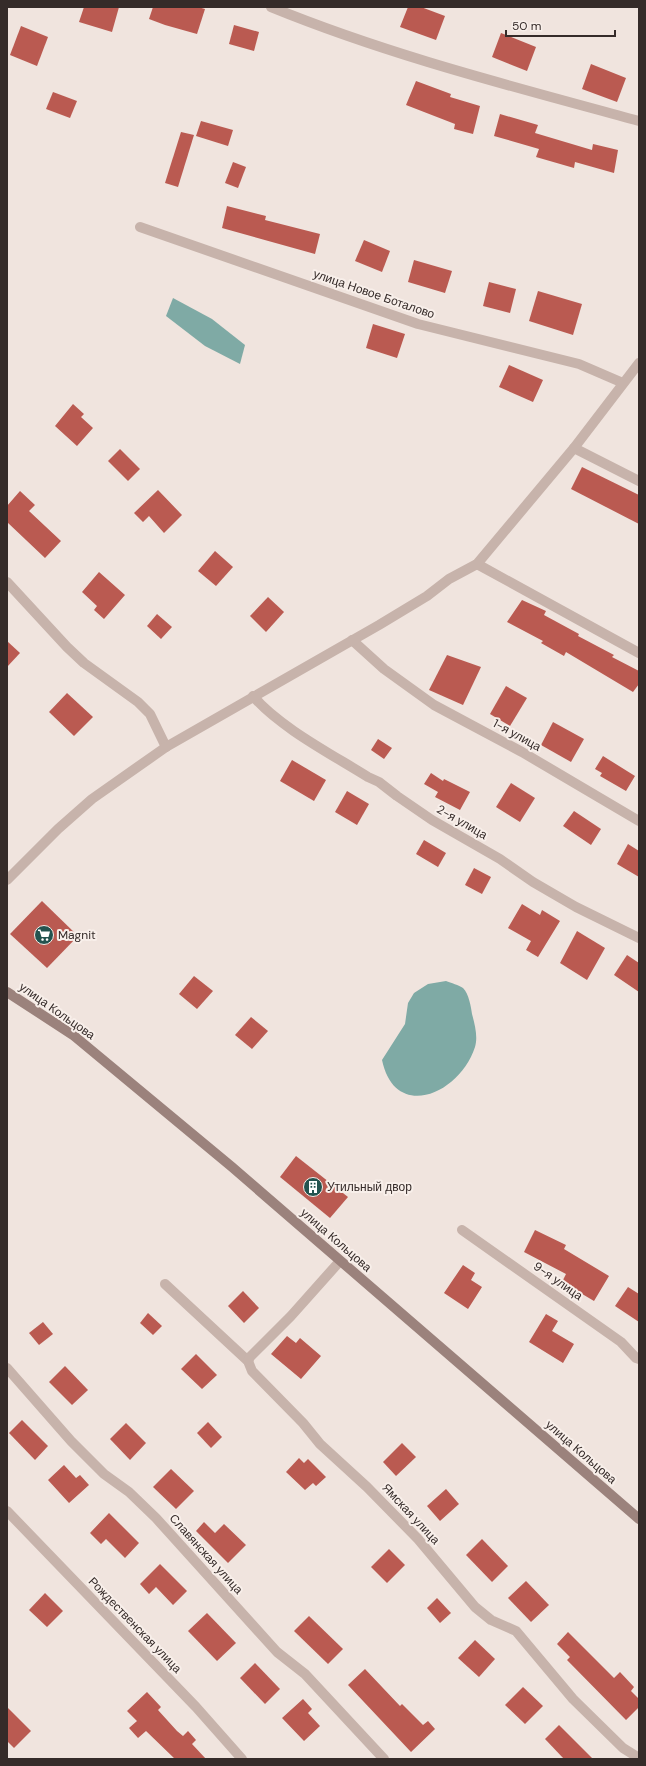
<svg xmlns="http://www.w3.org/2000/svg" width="646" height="1766" font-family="'DM Sans',sans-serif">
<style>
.water{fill:#7faaa5}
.building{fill:#ba5a51}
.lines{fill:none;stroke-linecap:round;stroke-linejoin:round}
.minor{stroke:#c7b3ab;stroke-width:10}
.tertiary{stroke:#c7b3ab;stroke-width:10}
.secondary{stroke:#9b827c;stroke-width:10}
.labels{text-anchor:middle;stroke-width:4;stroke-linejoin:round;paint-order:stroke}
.street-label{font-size:12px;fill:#352b29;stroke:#f8efea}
.poi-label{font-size:12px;fill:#352b29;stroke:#f8efea;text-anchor:start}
</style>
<rect width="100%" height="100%" fill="#f0e4de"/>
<g class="water">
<path d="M173 298 212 319 245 345 240 364 205 346 166 316Z"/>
<path d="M446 981C451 983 459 985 463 988 469 994 471 1007 472 1014 475 1025 478 1037 475 1047 460 1094 395 1122 382 1060L405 1024 408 1003 414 993 428 984Z"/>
</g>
<g class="building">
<path d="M84 7H119L112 32 79 22Z"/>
<path d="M153 7H198L205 9 197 34 165 25 149 19Z"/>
<path d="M408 7H421L445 16 436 40 400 27Z"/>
<path d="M234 25 259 32 254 51 229 44Z"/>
<path d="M21 26 48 37 37 66 10 55Z"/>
<path d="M501 33 536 47 527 71 492 57Z"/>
<path d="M591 64 626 78 617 102 582 89Z"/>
<path d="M416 81 451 94 450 97 480 106 473 134 454 129 455 124 406 105Z"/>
<path d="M53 92 77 101 70 118 46 109Z"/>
<path d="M500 114 538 125 535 133 592 150 593 144 618 150 614 173 575 162 574 168 536 157 539 149 494 136Z"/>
<path d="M201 121 233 130 228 146 196 136Z"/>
<path d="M181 132 194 135 178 187 165 183Z"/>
<path d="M233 162 246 167 238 188 225 183Z"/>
<path d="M227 206 266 216 265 220 320 234 315 254 222 228Z"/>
<path d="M364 240 390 251 382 272 355 261Z"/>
<path d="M414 260 452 271 445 293 408 282Z"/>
<path d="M489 282 516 289 510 313 483 306Z"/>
<path d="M538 291 582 304 573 335 529 321Z"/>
<path d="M373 324 405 334 397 358 366 348Z"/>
<path d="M509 365 543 380 533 402 499 387Z"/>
<path d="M73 404 84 414 81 417 93 428 77 446 55 426Z"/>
<path d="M120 449 140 469 128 481 108 461Z"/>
<path d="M582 467 639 495V524L571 489Z"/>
<path d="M158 490 182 515 164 533 149 516 143 522 134 513Z"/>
<path d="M20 491 35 505 29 511 61 541 45 558 7 522V506Z"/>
<path d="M215 551 233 567 216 586 198 571Z"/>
<path d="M99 572 125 595 104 619 94 610 97 606 82 592Z"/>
<path d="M268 597 284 612 266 632 250 616Z"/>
<path d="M522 600 546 611 544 615 579 634 578 636 614 655 612 657 639 671V684L633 692 566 652 564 656 541 643 543 641 507 622Z"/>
<path d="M157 614 172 627 161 639 147 626Z"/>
<path d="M7 641 20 653 7 667Z"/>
<path d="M447 655 481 667 463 705 429 690Z"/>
<path d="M506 686 527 698 510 726 490 714Z"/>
<path d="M67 693 93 717 74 736 49 712Z"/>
<path d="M553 722 584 739 571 762 541 745Z"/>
<path d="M378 739 392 748 384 759 371 750Z"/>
<path d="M603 756 635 776 626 791 600 776 602 773 595 769Z"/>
<path d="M292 760 326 780 314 801 280 781Z"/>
<path d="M431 773 443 781 444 779 470 792 460 810 435 797 438 792 424 784Z"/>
<path d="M511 783 535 798 520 822 496 807Z"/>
<path d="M347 791 369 804 357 825 335 812Z"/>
<path d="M574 811 601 829 591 845 563 826Z"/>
<path d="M424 840 446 853 438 867 416 854Z"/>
<path d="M628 844 639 851V877L617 864Z"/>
<path d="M474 868 491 877 482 894 465 885Z"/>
<path d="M42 901 78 936 47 968 10 934Z"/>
<path d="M522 904 540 915 542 910 560 921 538 957 526 950 531 941 508 928Z"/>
<path d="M577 931 605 948 587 980 560 963Z"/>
<path d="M627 955 639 963V992L614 975Z"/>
<path d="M194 976 213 991 197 1009 179 994Z"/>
<path d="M251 1017 268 1031 252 1049 235 1035Z"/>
<path d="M296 1156 348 1197 330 1218 280 1177Z"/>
<path d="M535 1230 566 1245 564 1249 609 1276 594 1301 562 1282 566 1274 524 1252Z"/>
<path d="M463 1265 475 1273 471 1280 482 1287 468 1309 444 1293Z"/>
<path d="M628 1287 639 1294V1322L615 1306Z"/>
<path d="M243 1291 259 1308 244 1323 228 1306Z"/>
<path d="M148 1313 162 1326 153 1335 140 1323Z"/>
<path d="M546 1314 558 1321 552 1331 574 1344 563 1363 529 1342Z"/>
<path d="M43 1322 53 1334 39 1345 29 1333Z"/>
<path d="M287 1336 296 1343 300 1338 321 1356 301 1379 271 1354Z"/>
<path d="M196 1354 217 1375 202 1389 181 1369Z"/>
<path d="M65 1366 88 1390 72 1405 49 1382Z"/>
<path d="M22 1420 48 1446 35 1460 9 1433Z"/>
<path d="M208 1422 222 1437 211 1448 197 1433Z"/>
<path d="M126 1423 146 1443 130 1460 110 1439Z"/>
<path d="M402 1443 416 1457 396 1476 383 1462Z"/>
<path d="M299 1458 304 1463 308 1459 326 1477 316 1486 313 1483 305 1490 286 1472Z"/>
<path d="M64 1465 76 1478 80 1475 89 1485 69 1503 48 1480Z"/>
<path d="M171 1469 194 1491 176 1509 153 1487Z"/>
<path d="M446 1489 459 1504 440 1521 427 1506Z"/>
<path d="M109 1513 139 1543 125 1558 106 1539 101 1544 90 1533Z"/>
<path d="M204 1522 215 1533 224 1524 246 1545 228 1563 196 1531Z"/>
<path d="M482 1539 508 1566 492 1582 466 1555Z"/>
<path d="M389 1549 405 1565 387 1583 371 1567Z"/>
<path d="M160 1564 187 1591 173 1605 156 1587 149 1594 140 1584Z"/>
<path d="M526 1581 549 1605 531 1622 508 1598Z"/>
<path d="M45 1593 63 1611 47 1627 29 1610Z"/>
<path d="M437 1598 451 1613 440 1623 427 1608Z"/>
<path d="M207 1613 236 1643 217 1661 188 1631Z"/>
<path d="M309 1616 343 1649 328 1664 294 1631Z"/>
<path d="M568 1632 614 1678 620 1672 634 1687 631 1691 639 1699V1707L626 1720 567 1660 570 1657 557 1644Z"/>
<path d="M475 1640 495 1659 479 1677 458 1658Z"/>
<path d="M255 1663 280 1689 265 1704 240 1678Z"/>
<path d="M365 1669 400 1706 402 1704 423 1725 428 1721 435 1729 411 1752 348 1685Z"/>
<path d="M523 1687 543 1706 525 1724 505 1705Z"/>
<path d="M147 1692 161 1707 158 1710 177 1731 183 1736 188 1731 196 1740 192 1744 206 1759H175L146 1731 138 1738 129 1728 137 1721 127 1711Z"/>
<path d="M303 1699 312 1709 308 1713 320 1726 304 1741 282 1718Z"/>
<path d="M7 1707 31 1731 14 1748 7 1741Z"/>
<path d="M559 1725 593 1759H564L545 1739Z"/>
</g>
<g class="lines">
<g class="minor">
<path d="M271 7C391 56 515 87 639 121"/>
<path d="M140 227 418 324 579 364 623 383"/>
<path d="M574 448 639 481"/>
<path d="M477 564 639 653"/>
<path d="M7 582 67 647 84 663 138 702 150 714 166 747"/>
<path d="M352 640 384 669 434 705 522 752 639 821"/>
<path d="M253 696C279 727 333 755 368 777L379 782 397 796 432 820 500 859 533 882 576 907 639 938"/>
<path d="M462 1230 621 1342 636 1358 639 1359"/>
<path d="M165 1284 248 1361 252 1371 303 1423 320 1444 367 1487 418 1539 475 1607 491 1620 516 1631 573 1699 623 1748 639 1758"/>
<path d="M248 1361 250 1357 291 1316 340 1261"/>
<path d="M7 1368 71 1441 104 1474 129 1492 156 1518 277 1652 305 1674 384 1759"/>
</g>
<g class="tertiary">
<path d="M7 880 58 829 92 799 166 747 379 625 427 596 449 579 477 564 574 448 639 363"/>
<path d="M7 1511 196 1707 242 1759"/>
</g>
<path class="secondary" d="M7 992 73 1035 232 1167 639 1519"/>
</g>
<defs>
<symbol id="supermarket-disc" viewBox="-11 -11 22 22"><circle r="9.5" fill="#23534f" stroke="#f8efea"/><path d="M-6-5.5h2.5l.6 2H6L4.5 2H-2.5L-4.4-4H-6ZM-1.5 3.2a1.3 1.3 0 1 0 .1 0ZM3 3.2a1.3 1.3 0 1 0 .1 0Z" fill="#fff"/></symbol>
<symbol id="building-disc" viewBox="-11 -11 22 22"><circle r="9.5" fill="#23534f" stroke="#f8efea"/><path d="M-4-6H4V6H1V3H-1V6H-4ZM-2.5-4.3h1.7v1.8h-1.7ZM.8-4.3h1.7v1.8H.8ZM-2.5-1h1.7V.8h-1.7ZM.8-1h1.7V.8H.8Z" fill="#fff"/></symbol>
</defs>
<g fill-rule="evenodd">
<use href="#supermarket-disc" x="33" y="924" width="22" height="22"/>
<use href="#building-disc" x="302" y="1176" width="22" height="22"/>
</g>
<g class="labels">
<g class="street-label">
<text transform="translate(374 294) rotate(19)" y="4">улица Новое Боталово</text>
<text transform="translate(517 735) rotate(29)" y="4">1-я улица</text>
<text transform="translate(462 822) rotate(30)" y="4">2-я улица</text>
<text transform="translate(57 1011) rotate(35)" y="4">улица Кольцова</text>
<text transform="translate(336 1240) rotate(41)" y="4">улица Кольцова</text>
<text transform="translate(558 1281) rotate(35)" y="4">9-я улица</text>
<text transform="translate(581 1452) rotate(41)" y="4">улица Кольцова</text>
<text transform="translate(411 1514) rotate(47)" y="4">Ямская улица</text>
<text transform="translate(206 1554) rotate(48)" y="4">Славянская улица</text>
<text transform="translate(135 1625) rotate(46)" y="4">Рождественская улица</text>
</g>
<g class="poi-label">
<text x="58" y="939">Magnit</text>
<text x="327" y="1191">Утильный двор</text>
</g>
</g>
<rect width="646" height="1766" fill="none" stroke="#352b29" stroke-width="16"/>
<path d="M506 30v6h109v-6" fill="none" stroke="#352b29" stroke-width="2"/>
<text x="512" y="30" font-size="12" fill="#352b29" stroke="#f8efea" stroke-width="3" paint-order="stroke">50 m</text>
</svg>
